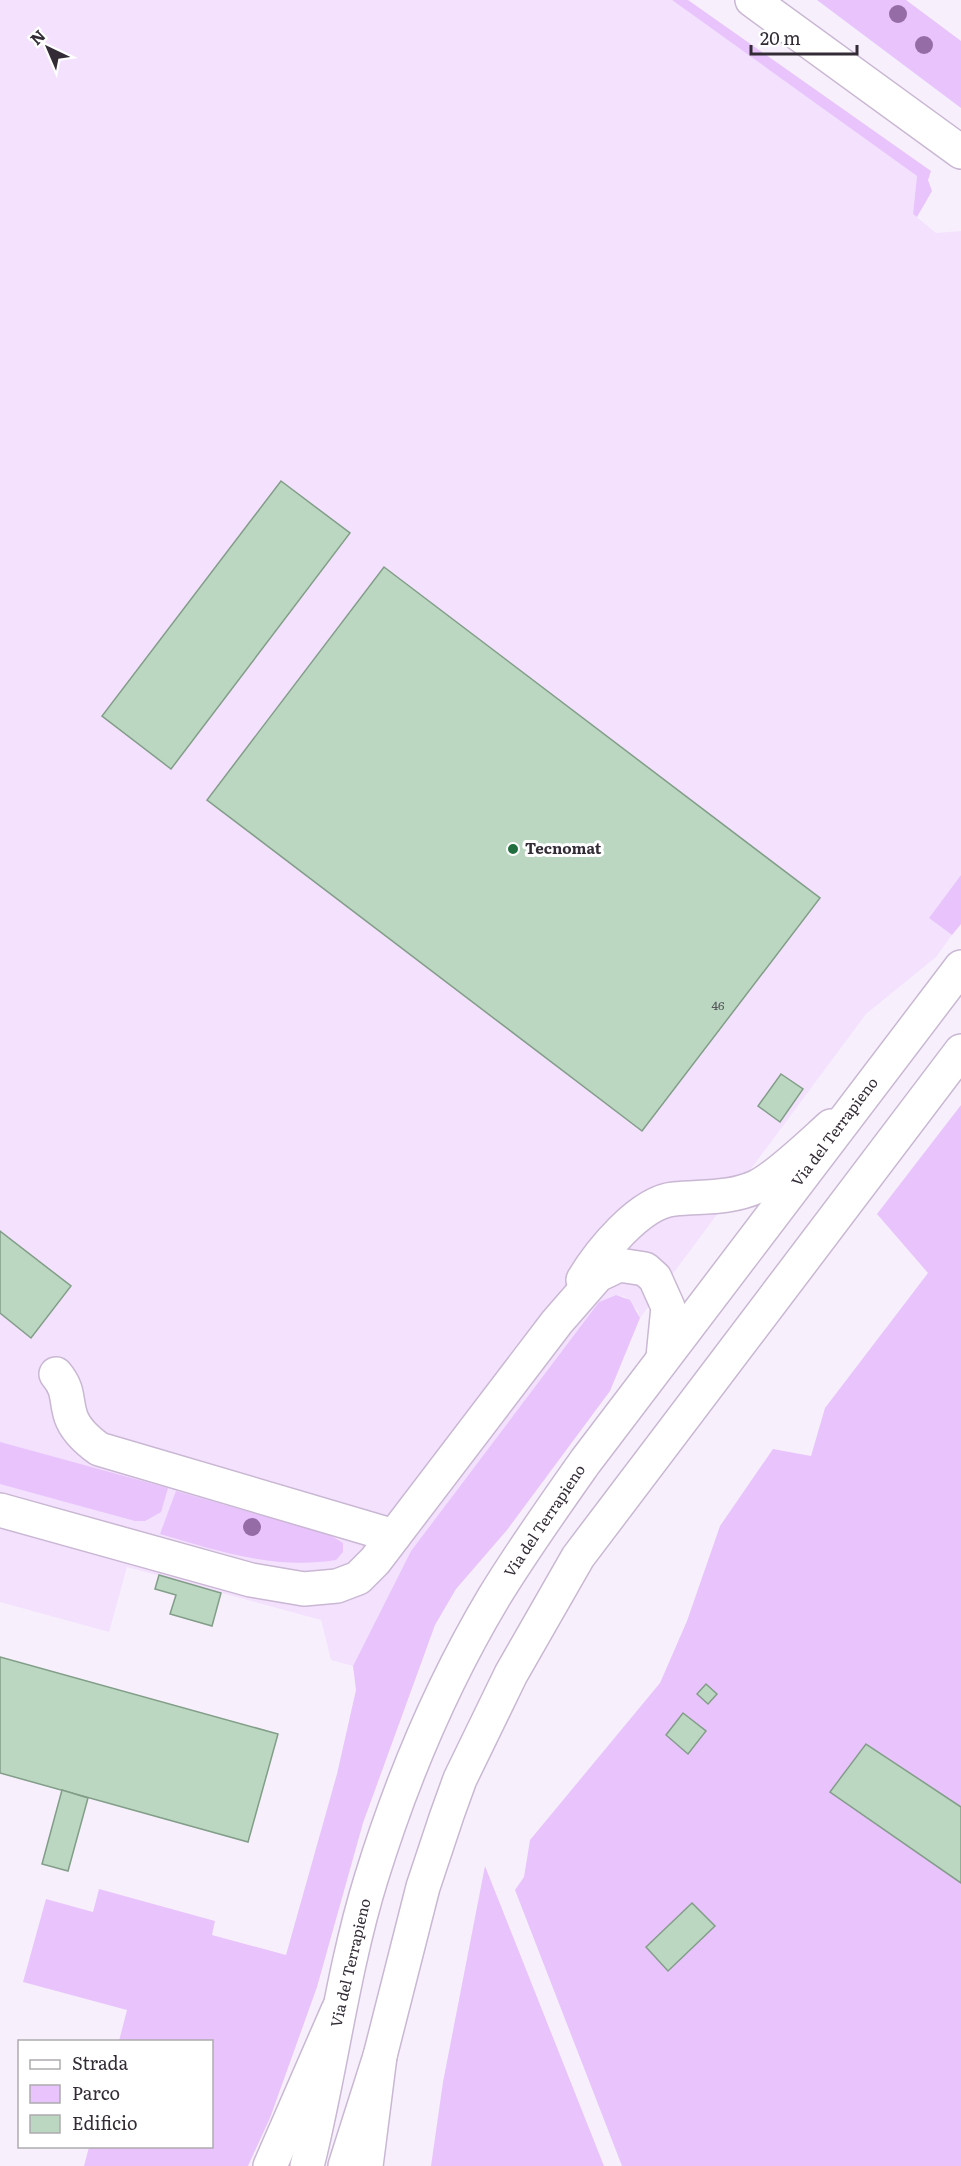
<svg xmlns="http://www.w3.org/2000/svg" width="961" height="2166" font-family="Literata,serif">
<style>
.built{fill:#f3e1fd}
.green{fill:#e8c3fc}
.building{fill:#bbd7c1;stroke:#829d88;stroke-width:1.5}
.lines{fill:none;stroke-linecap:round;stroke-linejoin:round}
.minor-casing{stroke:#c9b7d3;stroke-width:36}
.major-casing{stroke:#c9b7d3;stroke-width:36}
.highway-casing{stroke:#c9b7d3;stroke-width:36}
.minor{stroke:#fff;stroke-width:33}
.major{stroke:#fff;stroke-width:33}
.highway{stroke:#fff;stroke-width:33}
.tree{fill:#966ca7}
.poi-dot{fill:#216f3e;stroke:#fff;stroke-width:2}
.labels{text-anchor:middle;stroke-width:6;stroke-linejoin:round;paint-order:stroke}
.number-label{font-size:12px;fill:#555759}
.poi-label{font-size:15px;font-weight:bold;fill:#332c36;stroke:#fff;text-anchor:start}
.street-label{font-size:15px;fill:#332c36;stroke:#fff}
</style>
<rect width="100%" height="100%" fill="#f7f0fc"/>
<path class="built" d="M0 0H672L917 176 913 214 936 233 961 231V875L929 918 952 935 936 957 866 1014 640 1318 638 1311 625 1297 615 1295 599 1302 411 1551 353 1666 331 1660 321 1620 127 1567 109 1632 0 1602Z"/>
<g class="green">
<path d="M672 0H688L931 171 928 180 932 191 917 217 913 214 917 176Z"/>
<path d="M817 0H906L961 41V108Z"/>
<path d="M961 875V924L952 935 929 918Z"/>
<path d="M961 1105V2166H622L515 1890 524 1877 530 1840 660 1683 687 1621 720 1526 773 1449 811 1456 825 1408 928 1273 877 1214Z"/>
<path d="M616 1295 630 1300 640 1318 610 1391 507 1530 456 1589 435 1625 363 1823 317 1987 270 2118 248 2166H84L89 2147 212 2146V2042L119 2041 127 2010 23 1982 46 1899 93 1912 99 1889 215 1921 212 1935 286 1955 337 1774 356 1690 353 1666 411 1551 599 1302Z"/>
<path d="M0 1442 168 1488 161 1512 145 1521H135L0 1484Z"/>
<path d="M176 1491 330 1535 343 1543V1552L336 1560C275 1570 218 1551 160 1534Z"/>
<path d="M485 1866 604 2166H431L443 2082Z"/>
</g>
<g class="building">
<path d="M281 481 350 533 171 769 102 716Z"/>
<path d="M384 567 820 898 642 1131 207 800Z"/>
<path d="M781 1074 803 1089 780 1122 758 1106Z"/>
<path d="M0 1231 71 1286 31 1338 0 1313Z"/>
<path d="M159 1575 221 1593 212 1626 170 1614 176 1595 155 1589Z"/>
<path d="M0 1657 278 1734 248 1842 0 1773Z"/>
<path d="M706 1684 717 1694 708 1704 697 1694Z"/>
<path d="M683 1713 706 1731 688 1754 666 1735Z"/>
<path d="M866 1744 961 1807V1883L830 1792Z"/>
<path d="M62 1790 88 1798 68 1871 42 1864Z"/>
<path d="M692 1903 715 1926 668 1971 646 1947Z"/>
</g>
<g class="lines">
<defs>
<g id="minor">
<path d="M752 0 961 152"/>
<path d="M583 1280C599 1253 640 1202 674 1199 701 1196 729 1199 756 1187 776 1178 813 1142 831 1126"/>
<path d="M56 1374C70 1391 65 1399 71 1417 76 1431 88 1441 99 1449L394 1536"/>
<path d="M0 1510 251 1580 304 1589 337 1586 358 1578 375 1561 557 1322 598 1275 619 1265 645 1269 655 1278 668 1307 663 1357"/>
</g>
<g id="major">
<path d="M307 2166C331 2071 342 1973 371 1879 401 1782 442 1684 494 1597 522 1551 554 1506 585 1462L961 967"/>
<path d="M345 2166 380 2056 423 1887 447 1815 460 1779 511 1674 578 1557 961 1051"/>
</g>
<g id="highway">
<path d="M270 2166 338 2010"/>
<path d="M366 2166 380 2056"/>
</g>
</defs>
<use href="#minor" class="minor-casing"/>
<use href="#major" class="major-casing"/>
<use href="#highway" class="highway-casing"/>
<use href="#minor" class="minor"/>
<use href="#major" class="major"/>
<use href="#highway" class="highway"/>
</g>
<g class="tree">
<circle cx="898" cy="14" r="9"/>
<circle cx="924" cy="45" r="9"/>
<circle cx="252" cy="1527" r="9"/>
</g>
<circle class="poi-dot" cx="513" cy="849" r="6"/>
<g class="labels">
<g class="number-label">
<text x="718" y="1010">46</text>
</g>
<g class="poi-label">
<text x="525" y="854">Tecnomat</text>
</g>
<g class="street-label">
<text transform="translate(835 1132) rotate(-53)" y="5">Via del Terrapieno</text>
<text transform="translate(545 1521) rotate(-56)" y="5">Via del Terrapieno</text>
<text transform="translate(351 1963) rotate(-77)" y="5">Via del Terrapieno</text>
</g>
</g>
<rect x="18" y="2040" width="195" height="108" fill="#ffffff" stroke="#adabaf" stroke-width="1.5"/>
<rect x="30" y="2060" width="30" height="9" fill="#ffffff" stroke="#adabaf" stroke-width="1.5"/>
<text x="72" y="2070" font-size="18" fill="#332c36">Strada</text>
<rect x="30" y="2085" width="30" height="18" fill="#e8c3fc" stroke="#adabaf" stroke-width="1.5"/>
<text x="72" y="2100" font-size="18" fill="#332c36">Parco</text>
<rect x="30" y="2115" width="30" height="18" fill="#bbd7c1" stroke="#adabaf" stroke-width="1.5"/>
<text x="72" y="2130" font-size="18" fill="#332c36">Edificio</text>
<g transform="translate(48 48) rotate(316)" stroke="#ffffff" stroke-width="4.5" paint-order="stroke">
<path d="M0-4.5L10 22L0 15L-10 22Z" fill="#332c36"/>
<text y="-9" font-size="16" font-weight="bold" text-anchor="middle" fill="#332c36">N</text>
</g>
<path d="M751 45v9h106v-9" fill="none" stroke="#332c36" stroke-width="3"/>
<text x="760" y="45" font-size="18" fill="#332c36" stroke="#ffffff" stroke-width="4.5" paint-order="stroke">20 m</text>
</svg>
